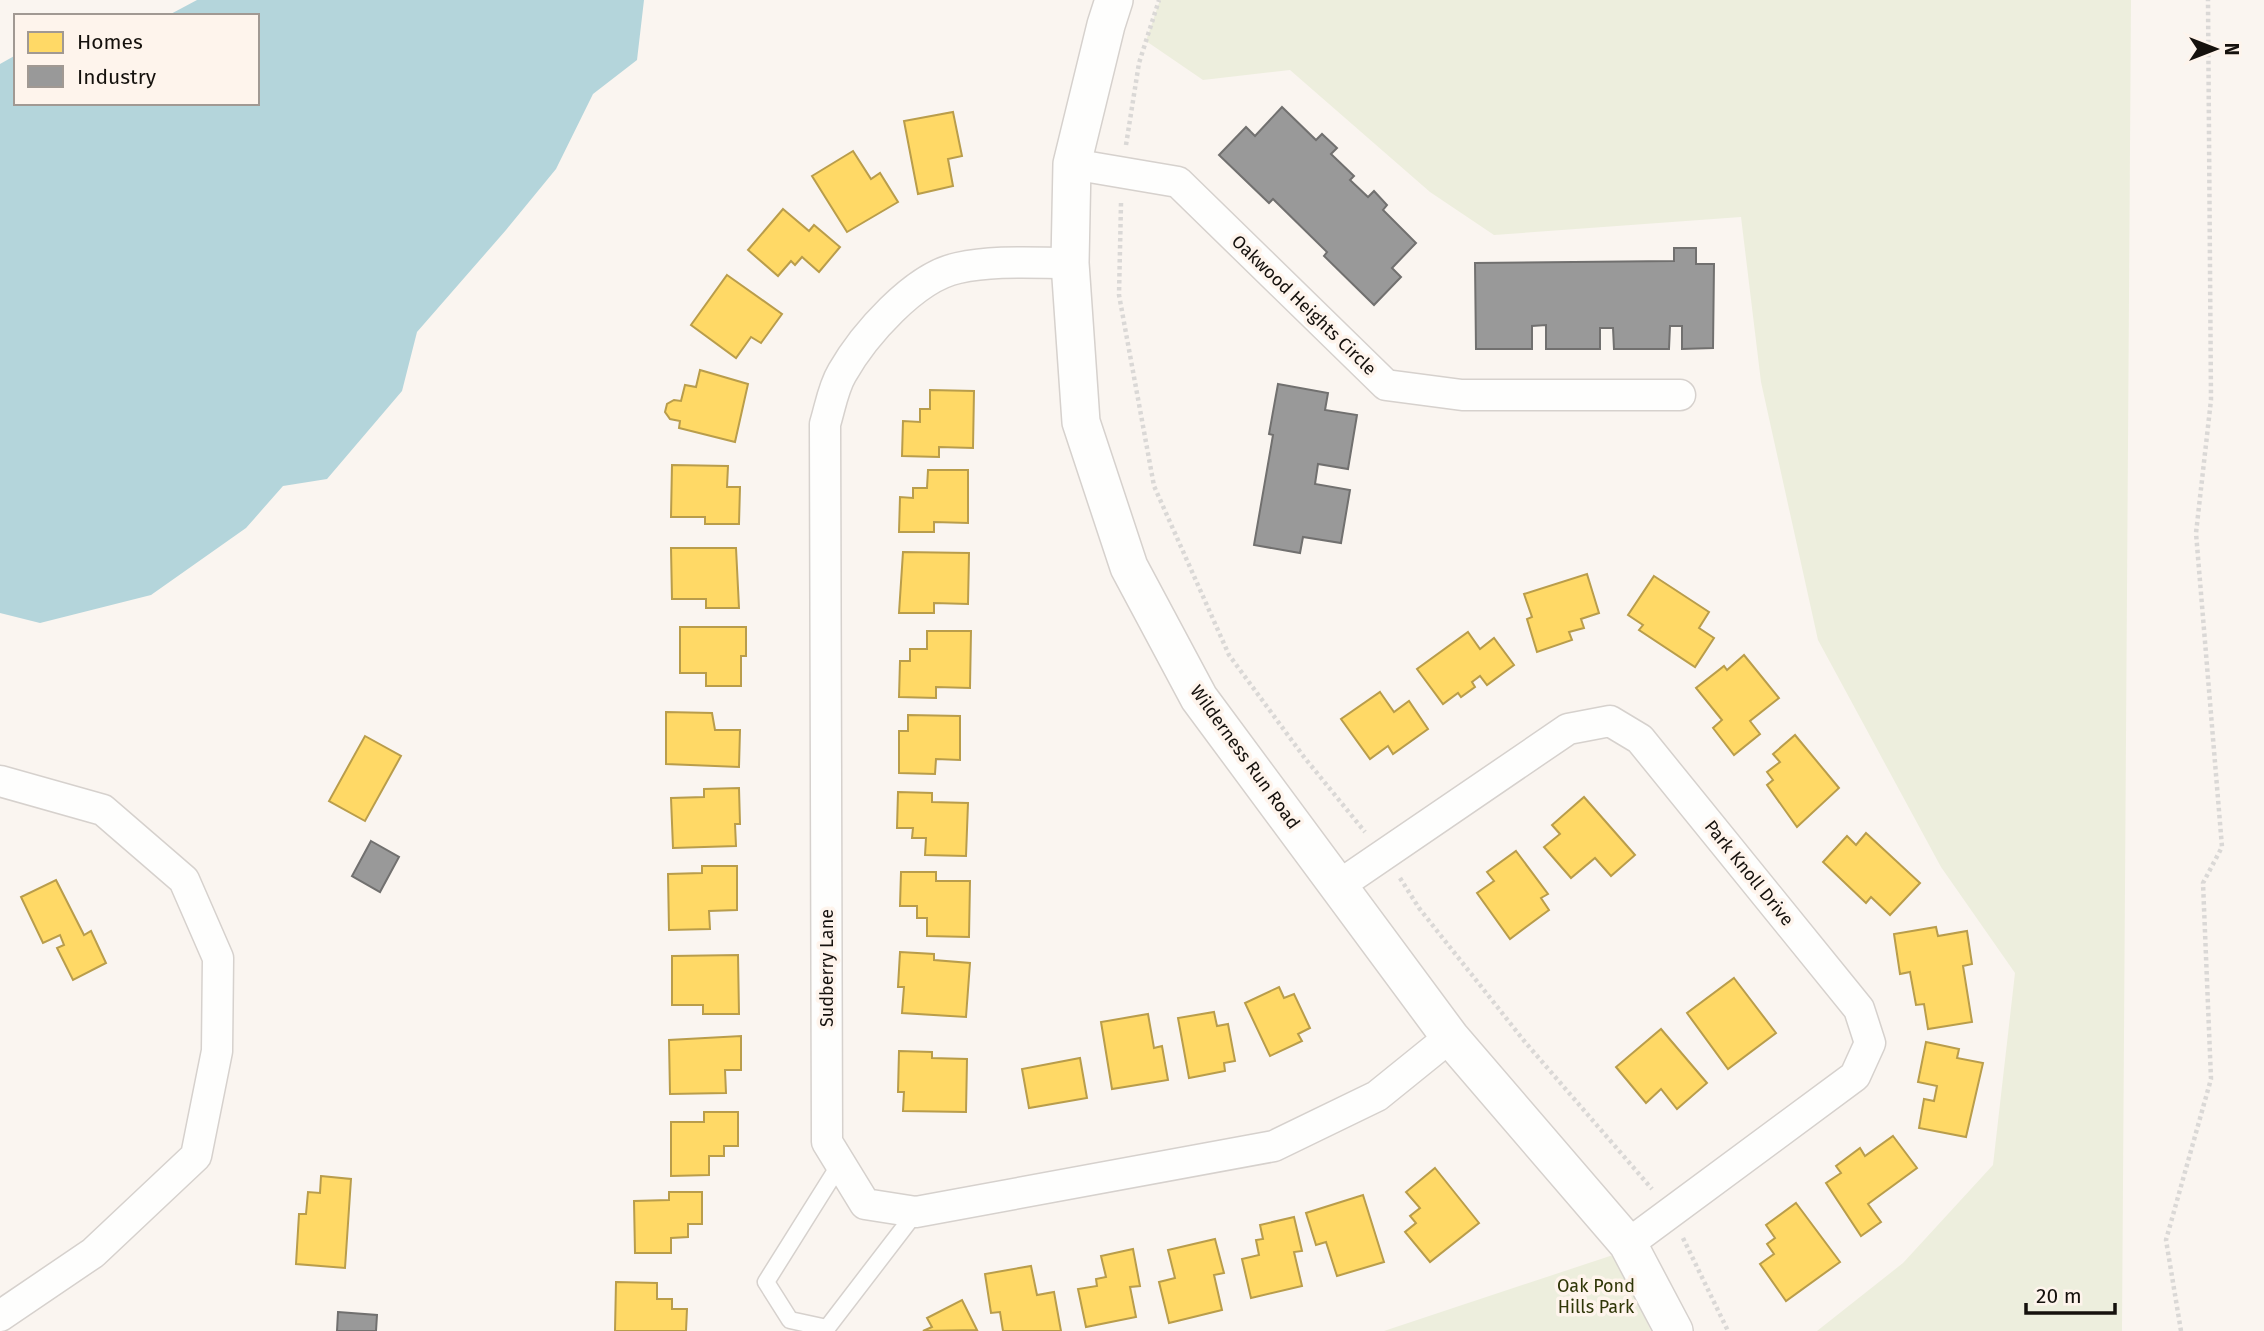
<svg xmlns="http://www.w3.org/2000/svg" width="2264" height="1331" font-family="'Fira Sans',sans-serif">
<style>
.green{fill:#edeedd}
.water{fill:#b4d5db}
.homes{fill:#ffd966;stroke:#b99d4b;stroke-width:2}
.industry{fill:#999;stroke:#71706f;stroke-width:2}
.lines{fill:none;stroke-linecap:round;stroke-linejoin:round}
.service-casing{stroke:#d6d1cd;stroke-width:19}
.minor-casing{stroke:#d6d1cd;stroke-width:33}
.tertiary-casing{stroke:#d6d1cd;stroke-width:40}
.path{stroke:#dad8d6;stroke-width:4.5;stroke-dasharray:3.5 3.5;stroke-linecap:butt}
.service{stroke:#fefefd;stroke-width:16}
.minor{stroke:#fefefd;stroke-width:30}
.tertiary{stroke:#fefefd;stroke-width:37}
.labels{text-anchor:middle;stroke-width:7;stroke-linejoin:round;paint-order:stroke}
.street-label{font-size:18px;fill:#15110d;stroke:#fef4ec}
.park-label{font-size:18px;fill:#2f3607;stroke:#fef4ec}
</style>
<rect width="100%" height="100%" fill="#faf5f0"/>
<g class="green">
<path d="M1160 0H2131L2122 1331H1817L1903 1263 1993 1165 2015 973 1941 867 1818 640 1761 382 1741 217 1494 235 1430 192 1290 70 1203 80 1146 41Z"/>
<path d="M1616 1254 1651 1331H1384Z"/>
</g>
<path class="water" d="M197 0H644L637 60 593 94 556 169 506 230 417 332 402 391 327 479 283 486 246 528 151 595 40 623 0 613V64L16 55V103H257V16H167Z"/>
<g class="homes">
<path d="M953 112 962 156 948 159 953 186 918 194 904 121Z"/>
<path d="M853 151 871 179 880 173 898 202 847 232 812 176Z"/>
<path d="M783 209 809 231 814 225 840 247 819 272 802 257 795 265 791 261 778 276 748 250Z"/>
<path d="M727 275 782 314 761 343 751 337 736 358 691 325Z"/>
<path d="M700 370 748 384 735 442 679 428 680 421 670 419 665 412 667 404 674 400 681 401 685 385 696 387Z"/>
<path d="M930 390 974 391 973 448 939 447V457L902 456 903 421 920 422V409H930Z"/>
<path d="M672 465 728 466 727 487H740L739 524H705V517H671Z"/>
<path d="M928 470H968V523L934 522V532H899L900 497 913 498V488H927Z"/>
<path d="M671 548H736L739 608H706V599H672Z"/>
<path d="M903 552 969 553 968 604 934 603V613H899Z"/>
<path d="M1587 574 1599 613 1581 619 1584 628 1569 632 1572 640 1537 652 1527 619 1532 617 1524 594Z"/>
<path d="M1654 576 1709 612 1699 628 1714 638 1695 667 1639 630 1643 625 1628 615Z"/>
<path d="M680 627H746V656H741V686H706V673H680Z"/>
<path d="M927 631H971L970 688 936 687V698L899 697 900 661H910V649H927Z"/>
<path d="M1468 632 1480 649 1494 638 1514 665 1487 685 1480 676 1472 682 1475 687 1461 697 1458 693 1443 704 1417 669Z"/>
<path d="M1744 655 1779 698 1750 721 1760 734 1734 755 1713 728 1722 720 1696 688 1724 666 1727 670Z"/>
<path d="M1380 692 1394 712 1409 701 1428 729 1393 754 1388 746 1370 759 1341 719Z"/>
<path d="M666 712 712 713 715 730H740L739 767 666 764Z"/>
<path d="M908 715 960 716V760L936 759 935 774 899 773V731H908Z"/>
<path d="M1795 735 1839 788 1797 827 1767 785 1773 780 1767 772 1780 762 1773 754Z"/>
<path d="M365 736 401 756 365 821 329 801Z"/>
<path d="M739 788 740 824H735L736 846 673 848 671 798 704 797V789Z"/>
<path d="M898 792 932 793V802L968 803 966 856 925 855 926 838H912L913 828H897Z"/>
<path d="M1584 797 1635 855 1611 876 1595 858 1571 878 1544 847 1560 834 1552 825Z"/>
<path d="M1866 833 1920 883 1890 915 1871 897 1866 903 1823 862 1847 836 1856 845Z"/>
<path d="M1516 851 1548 894 1541 898 1549 910 1510 939 1477 893 1494 881 1487 872Z"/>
<path d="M702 866H737V910L709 911 710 929 669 930 668 874 702 873Z"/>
<path d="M901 872H936V881H970L969 937 927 936V918H917V906H900Z"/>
<path d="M56 880 84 935 91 931 106 963 73 980 57 948 64 945 60 935 43 943 21 897Z"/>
<path d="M1936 927 1938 936 1967 931 1972 964 1963 966 1972 1022 1928 1029 1924 1004 1916 1005 1910 972 1900 974 1894 934Z"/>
<path d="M900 952 934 954V960L970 963 966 1017 902 1013 904 987H898Z"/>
<path d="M738 955 739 1014H703V1005H672V956Z"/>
<path d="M1734 978 1776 1033 1728 1069 1687 1013Z"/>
<path d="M1279 987 1284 998 1294 994 1310 1028 1298 1034 1302 1041 1270 1056 1245 1003Z"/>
<path d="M1214 1012 1217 1026 1228 1024 1235 1061 1224 1063 1225 1071 1189 1078 1178 1018Z"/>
<path d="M1148 1014 1154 1048 1162 1046 1168 1080 1112 1089 1101 1022Z"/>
<path d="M1661 1029 1707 1083 1677 1109 1661 1089 1646 1103 1616 1067Z"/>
<path d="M741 1036V1070H725L726 1093 670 1094 669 1040Z"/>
<path d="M1926 1042 1959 1049 1957 1058 1983 1063 1966 1137 1919 1128 1924 1099 1934 1101 1937 1086 1918 1082Z"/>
<path d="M899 1051 932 1052V1058L967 1059 966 1112 903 1111 904 1092H898Z"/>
<path d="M1080 1058 1087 1098 1029 1108 1022 1069Z"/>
<path d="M704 1112H738V1146H724V1156H709V1175L671 1176V1122H704Z"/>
<path d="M1893 1136 1917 1168 1868 1204 1881 1222 1861 1236 1826 1183 1841 1173 1836 1166 1860 1148 1865 1156Z"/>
<path d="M1435 1168 1479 1223 1430 1262 1405 1232 1416 1223 1410 1216 1420 1208 1406 1192Z"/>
<path d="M321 1176 351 1179 345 1268 296 1264 299 1214H306L308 1192 320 1193Z"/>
<path d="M669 1192H702V1224H688V1237L671 1238V1253H635L634 1201 669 1200Z"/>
<path d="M1363 1195 1384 1262 1337 1276 1326 1242 1316 1245 1306 1213Z"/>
<path d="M1796 1203 1840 1262 1786 1301 1760 1264 1774 1254 1767 1244 1775 1238 1766 1225Z"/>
<path d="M1294 1217 1302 1251 1294 1252 1302 1286 1251 1298 1242 1259 1259 1255 1256 1240 1263 1239 1260 1225Z"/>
<path d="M1215 1239 1224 1273 1214 1275 1222 1310 1169 1323 1159 1282 1175 1278 1168 1250Z"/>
<path d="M1133 1249 1140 1286 1130 1287 1136 1317 1086 1327 1078 1289 1097 1286 1096 1279 1106 1277 1101 1256Z"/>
<path d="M1031 1266 1037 1295 1054 1292 1061 1331H1003L1000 1312 991 1313 985 1274Z"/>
<path d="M616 1282 657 1283V1299H672V1309H687L686 1331H615Z"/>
<path d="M962 1300 977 1330 923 1331 932 1327 927 1318Z"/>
</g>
<g class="industry">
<path d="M1282 107 1316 140 1322 134 1337 148 1331 154 1354 176 1350 180 1368 197 1374 191 1387 205 1383 210 1416 243 1392 268 1401 277 1374 305 1324 256 1327 252 1273 199 1269 203 1219 155 1246 127 1255 136Z"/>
<path d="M1674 248H1696V264H1714L1713 348 1682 349V326H1670L1669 349H1614L1613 328H1600V349H1546V325L1532 326V349H1476L1475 263 1674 261Z"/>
<path d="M1278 384 1328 393 1325 410 1357 415 1348 469 1318 464 1315 484 1350 490 1341 543 1303 537 1300 553 1254 545 1273 435 1269 434Z"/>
<path d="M371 841 399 857 380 892 352 876Z"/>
<path d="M338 1312 377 1315 376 1331H337Z"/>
</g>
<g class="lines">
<defs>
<path id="service" d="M840 1164 766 1282 790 1320 827 1328 916 1212"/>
<g id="minor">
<path d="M1072 164 1178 182 1386 385 1462 395H1680"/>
<path d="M1070 263C1033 263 994 260 958 268 914 277 863 336 842 373 833 388 830 408 825 424L827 1142 865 1204 916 1212 1274 1146 1377 1096 1450 1037"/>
<path d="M0 781 103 810 184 880 218 958 217 1051 196 1156 93 1253 0 1316"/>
<path d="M1338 886 1568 729 1610 721 1640 739 1859 1009 1870 1043 1855 1076 1628 1244"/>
</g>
<path id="tertiary" d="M1114 0 1106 25 1072 164 1070 263 1081 422 1129 567 1199 698 1450 1037 1628 1244 1674 1331"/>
</defs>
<use href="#service" class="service-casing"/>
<use href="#minor" class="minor-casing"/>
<use href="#tertiary" class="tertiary-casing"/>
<g class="path">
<path d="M1126 145 1139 63 1159 0"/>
<path d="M1121 203 1119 295 1154 486 1229 655 1304 757 1365 832"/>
<path d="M1400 878 1419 908 1525 1042 1652 1189"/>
<path d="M1683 1238 1728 1331"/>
<path d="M2181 1331 2166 1240 2211 1079 2203 883 2222 847 2196 533 2211 400 2208 0"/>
</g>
<use href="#service" class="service"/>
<use href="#minor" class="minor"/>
<use href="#tertiary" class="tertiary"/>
</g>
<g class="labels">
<g class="street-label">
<text transform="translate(1304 305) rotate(44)" y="6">Oakwood Heights Circle</text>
<text transform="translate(1245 757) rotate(54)" y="6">Wilderness Run Road</text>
<text transform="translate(1749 873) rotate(51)" y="6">Park Knoll Drive</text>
<text transform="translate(827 968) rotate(-90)" y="6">Sudberry Lane</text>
</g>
<g class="park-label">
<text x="1596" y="1292">Oak Pond<tspan x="1596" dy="21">Hills Park</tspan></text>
</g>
</g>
<rect x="14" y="14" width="245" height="91" fill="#fef4ec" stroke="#a19993" stroke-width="2"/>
<rect x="28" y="32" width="35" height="21" fill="#ffd966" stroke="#a19993" stroke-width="2"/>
<text x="77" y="49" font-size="21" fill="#15110d">Homes</text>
<rect x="28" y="66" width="35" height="21" fill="#999999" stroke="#a19993" stroke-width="2"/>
<text x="77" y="84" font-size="21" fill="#15110d">Industry</text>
<g transform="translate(2215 49) rotate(90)" stroke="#fef4ec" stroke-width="5" paint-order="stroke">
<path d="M0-5L12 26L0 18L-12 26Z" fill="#15110d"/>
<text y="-10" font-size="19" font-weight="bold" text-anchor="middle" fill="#15110d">N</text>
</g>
<path d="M2026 1303v10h89v-10" fill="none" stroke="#15110d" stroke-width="3.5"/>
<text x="2036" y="1303" font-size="21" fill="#15110d" stroke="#fef4ec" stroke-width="5" paint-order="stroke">20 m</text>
</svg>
